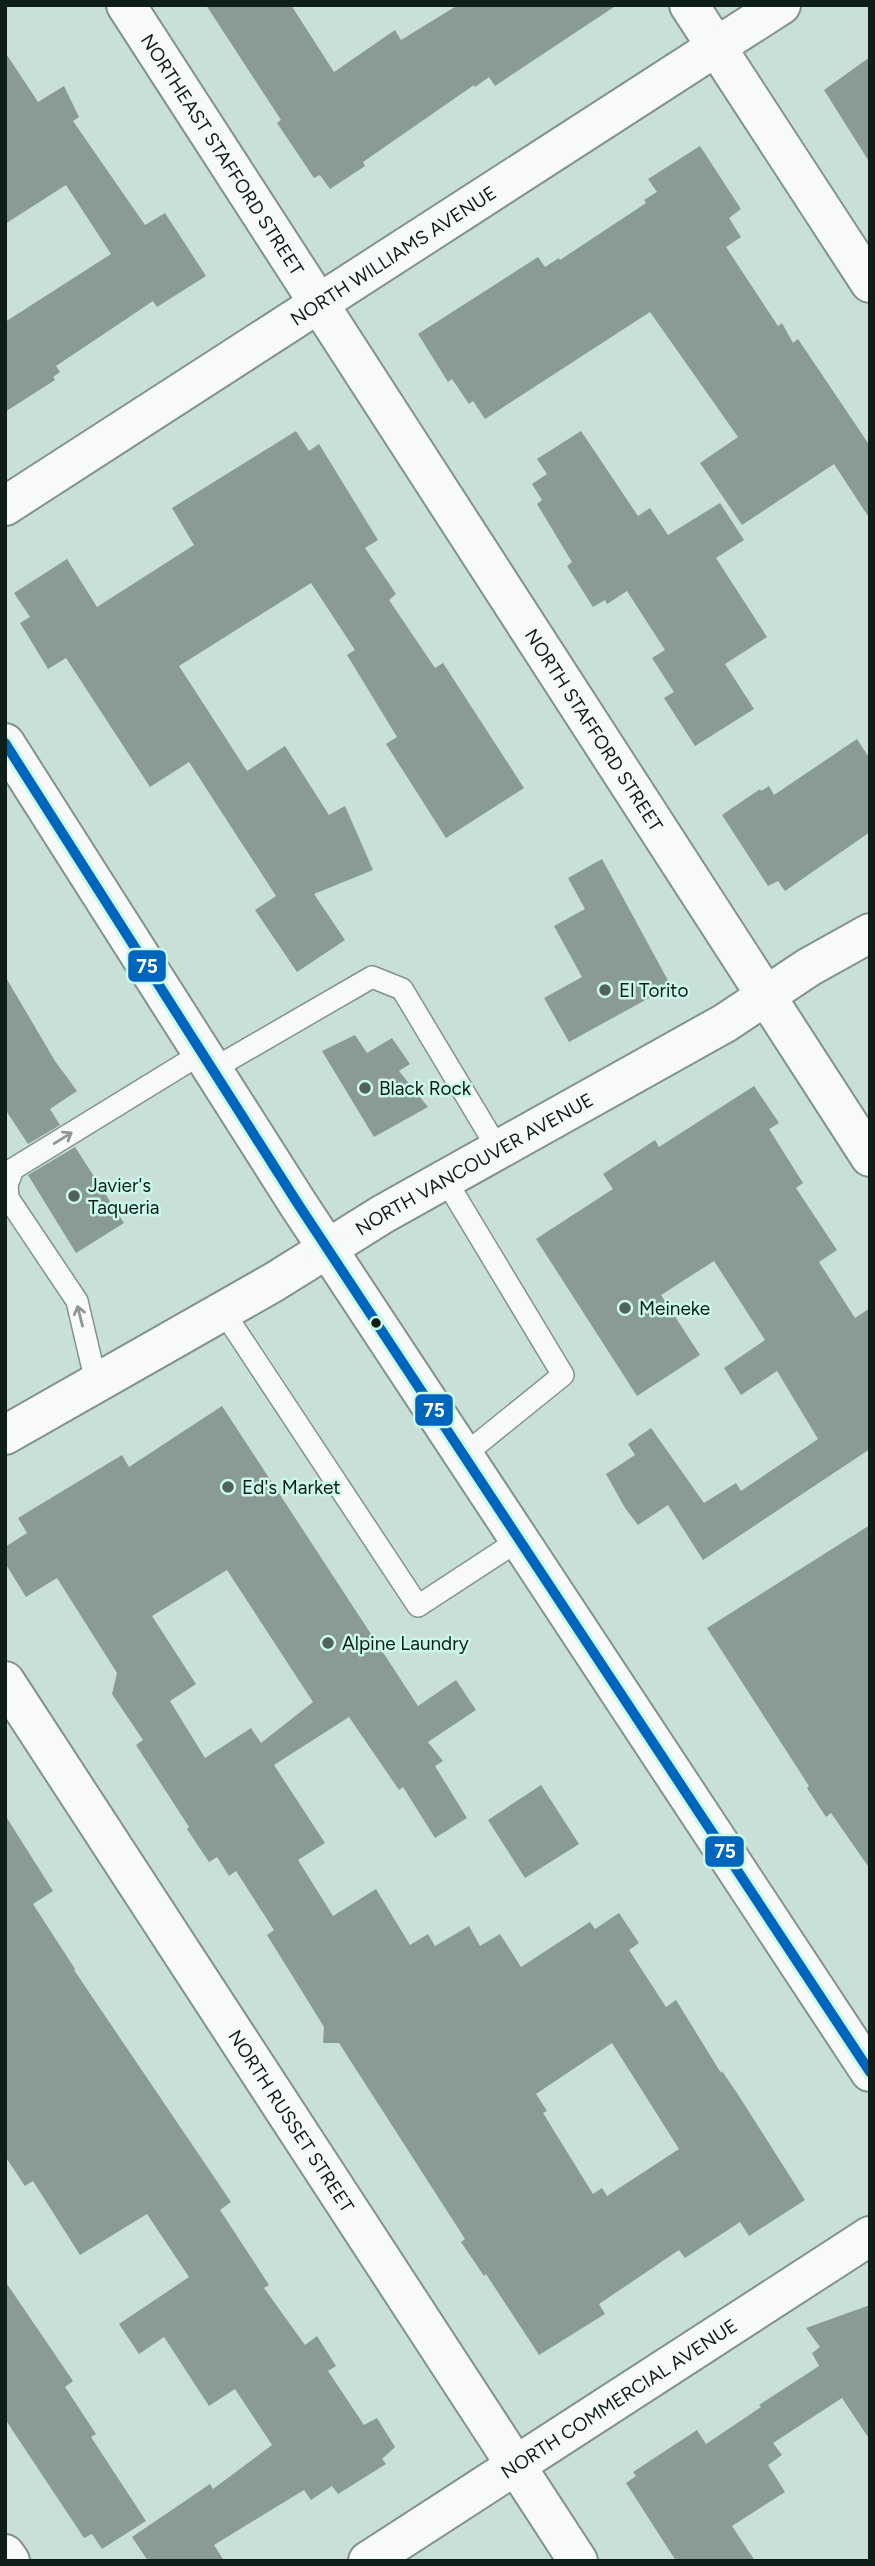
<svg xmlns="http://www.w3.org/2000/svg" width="875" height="2566" font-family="Figtree,sans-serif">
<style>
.building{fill:#899b94;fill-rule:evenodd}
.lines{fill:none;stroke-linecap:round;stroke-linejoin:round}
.service-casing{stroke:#82938c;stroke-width:24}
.minor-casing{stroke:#82938c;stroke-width:42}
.tertiary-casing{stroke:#82938c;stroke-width:42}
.primary-casing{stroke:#82938c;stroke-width:42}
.service{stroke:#f7faf9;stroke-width:21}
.minor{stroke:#f7faf9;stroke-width:38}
.tertiary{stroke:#f7faf9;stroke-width:38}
.primary{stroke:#f7faf9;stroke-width:38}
.bus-1-casing{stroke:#ccf8e7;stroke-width:16}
.bus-1{stroke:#0065bd;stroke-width:10}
.oneway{stroke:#8e9794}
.poi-dot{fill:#4f625c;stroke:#ccf8e7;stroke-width:2.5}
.bus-dot{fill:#0e1e19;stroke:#ccf8e7;stroke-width:2.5}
.labels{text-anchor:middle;stroke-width:5;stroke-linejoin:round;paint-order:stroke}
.street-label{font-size:19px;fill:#0e1e19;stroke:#ccf8e7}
.poi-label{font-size:19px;fill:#0e1e19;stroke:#ccf8e7;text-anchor:start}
.line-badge{stroke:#ccf8e7;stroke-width:2.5}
.badge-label{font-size:19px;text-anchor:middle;font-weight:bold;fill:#fff}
</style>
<rect width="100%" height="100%" fill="#c9e0d7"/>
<g class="building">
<path d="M206 5H291L334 72 395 30 401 40 458 5H617L495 86 489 77 475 87 474 85 363 162 365 166 330 189 320 175 314 178 277 123 281 120Z"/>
<path d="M5 52 38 102 64 86 79 117 73 121 145 225 165 213 206 276 157 307 153 301 56 366 60 372 53 377 55 380 5 412V322L111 254 66 185 5 224Z"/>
<path d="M870 57V163L824 90Z"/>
<path d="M700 146 741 209 729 218 741 237 726 247 778 326 782 323 793 343 798 339 870 446V519L834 464 742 525 700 463 738 437 650 312 485 419 473 401 469 404 452 379 448 382 418 334 538 257 545 267 559 258 560 260 646 203 644 200 657 192 648 179Z"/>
<path d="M296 431 309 451 319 444 378 540 365 548 396 594 389 600 435 668 443 663 524 788 446 838 386 744 397 737 347 655 355 650 311 583 179 666 247 771 285 746 329 815 345 806 373 870 314 894 345 940 297 972 255 910 276 896 189 762 150 787 66 658 48 669 20 623 30 617 14 593 67 559 97 607 194 545 172 508Z"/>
<path d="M581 431 638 516 650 508 668 535 720 503 744 540 716 558 767 637 725 664 754 709 695 746 664 698 674 692 652 658 665 650 627 591 607 604 605 600 593 607 567 566 572 562 537 504 542 500 532 484 547 474 537 459Z"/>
<path d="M857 739 870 759V832L785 891 778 881 768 886 722 815 760 789 761 791 769 786 774 795Z"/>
<path d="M602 859 671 986 569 1042 544 998 582 977 554 926 585 909 568 878Z"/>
<path d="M5 976 55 1061 77 1091 50 1109 60 1125 28 1144 5 1109Z"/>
<path d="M355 1035 367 1053 392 1038 410 1064 399 1071 428 1107 374 1137 322 1051Z"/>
<path d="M754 1086 779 1123 769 1129 803 1183 796 1188 837 1250 819 1262 855 1318 870 1308V1449L703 1560 668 1505 638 1525 625 1508 606 1474 635 1455 628 1444 651 1428 704 1503 736 1483 741 1491 818 1439 777 1371 741 1395 724 1368 765 1340 714 1261 661 1295 700 1355 637 1396 536 1239 613 1189 603 1174 655 1140 659 1147Z"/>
<path d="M75 1147 124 1223 76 1253 28 1175Z"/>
<path d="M222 1406 418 1706 456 1680 476 1710 428 1742 443 1761 435 1766 467 1818 435 1838 403 1787 399 1790 349 1717 274 1765 325 1843 298 1860 333 1916 376 1889 410 1945 428 1934 435 1946 469 1926 480 1946 500 1934 521 1967 590 1922 595 1929 619 1913 639 1943 629 1950 666 2007 676 2000 721 2073 722 2071 737 2093 805 2200 749 2236 740 2222 685 2258 679 2250 599 2304 605 2314 539 2355 486 2274 484 2276 461 2242 465 2239 339 2043H323L324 2027 267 1935 274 1930 236 1871 229 1876 217 1857 209 1862 187 1829 189 1827 136 1745 143 1740 112 1694 117 1673 57 1578 26 1597 5 1563V1547L27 1533 18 1518 122 1455 129 1467ZM227 1570 313 1702 261 1743 251 1728 205 1758 170 1701 196 1684 152 1616ZM612 2043 679 2149 607 2196 602 2188 593 2194 543 2113 547 2111 536 2094Z"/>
<path d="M870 1525V1869L831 1813 826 1817 807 1788 809 1786 707 1628Z"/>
<path d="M541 1785 579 1844 525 1878 488 1820Z"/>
<path d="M5 1815 53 1891 33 1904 75 1969 74 1970 231 2202 220 2210 269 2285 264 2288 305 2345 317 2336 336 2366 328 2371 364 2425 377 2418 395 2447 382 2459 386 2464 338 2494 332 2486 311 2500 304 2490 214 2545 224 2561H148L132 2537 210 2484 213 2489 272 2445 235 2389 209 2406 164 2337 139 2354 119 2324 189 2277 147 2214 80 2255 33 2181 25 2186 5 2156Z"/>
<path d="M5 2281 73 2381 65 2387 96 2434 91 2437 146 2521 102 2549 92 2534 84 2538 5 2419Z"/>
<path d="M870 2305V2440L842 2398 773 2443 782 2455 768 2465 785 2492 732 2526 755 2561H676L626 2483 636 2476 633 2472 697 2430 706 2444 761 2407 759 2405 819 2366 812 2353 820 2347 806 2328Z"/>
</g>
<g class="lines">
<defs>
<g id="service">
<path d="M213 1069 372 977 402 989 498 1149"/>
<path d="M445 1179 563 1375 464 1455"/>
<path d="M223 1311 418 1606 519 1540"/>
<path d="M96 1382 77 1301 8 1198 7 1185 13 1169 202 1053"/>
</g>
<g id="minor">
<path id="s1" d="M126 5 870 1157"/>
<path d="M689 5 870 283"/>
<path id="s2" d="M5 506 781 5"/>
<path id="s3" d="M5 1681 578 2561"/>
<path d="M5 2554 10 2561"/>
<path id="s4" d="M368 2561 870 2236"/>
</g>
<g id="tertiary">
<path id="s5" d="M5 1435 274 1282 383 1214 725 1023 809 967 870 933"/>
</g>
<path id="primary" d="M5 743 298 1204 870 2072"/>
</defs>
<use href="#service" class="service-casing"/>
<use href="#minor" class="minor-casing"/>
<use href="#tertiary" class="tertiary-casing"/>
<use href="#primary" class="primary-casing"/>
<use href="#service" class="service"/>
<use href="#minor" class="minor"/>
<use href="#tertiary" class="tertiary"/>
<use href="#primary" class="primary"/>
<defs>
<path id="bus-1" d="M5 743 298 1204 870 2072"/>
</defs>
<use href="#bus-1" class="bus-1-casing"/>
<use href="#bus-1" class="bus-1"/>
</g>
<defs><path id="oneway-shaft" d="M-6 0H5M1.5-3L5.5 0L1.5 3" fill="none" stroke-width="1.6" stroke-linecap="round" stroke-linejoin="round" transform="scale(1.75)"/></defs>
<g class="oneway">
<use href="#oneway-shaft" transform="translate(63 1138) rotate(-32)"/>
<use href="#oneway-shaft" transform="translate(80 1316) rotate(-104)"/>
</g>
<g class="poi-dot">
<circle cx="605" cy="990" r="7"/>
<circle cx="365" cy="1088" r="7"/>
<circle cx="74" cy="1196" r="7"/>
<circle cx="625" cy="1308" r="7"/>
<circle cx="228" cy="1487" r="7"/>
<circle cx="328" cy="1643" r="7"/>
</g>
<circle class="bus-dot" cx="376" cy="1323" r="6"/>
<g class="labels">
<g class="street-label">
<text dy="7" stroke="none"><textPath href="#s1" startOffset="178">NORTHEAST STAFFORD STREET</textPath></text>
<text dy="7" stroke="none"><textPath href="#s2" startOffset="462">NORTH WILLIAMS AVENUE</textPath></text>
<text dy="7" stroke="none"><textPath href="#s1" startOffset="863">NORTH STAFFORD STREET</textPath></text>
<text dy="7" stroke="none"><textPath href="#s5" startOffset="542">NORTH VANCOUVER AVENUE</textPath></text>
<text dy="7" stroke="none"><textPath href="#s3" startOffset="525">NORTH RUSSET STREET</textPath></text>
<text dy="7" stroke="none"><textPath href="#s4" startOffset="299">NORTH COMMERCIAL AVENUE</textPath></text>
</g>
<g class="poi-label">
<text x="619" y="997">El Torito</text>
<text x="379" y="1095">Black Rock</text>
<text x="88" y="1192">Javier's<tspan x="88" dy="22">Taqueria</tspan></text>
<text x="639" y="1315">Meineke</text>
<text x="242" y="1494">Ed's Market</text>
<text x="342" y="1650">Alpine Laundry</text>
</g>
</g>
<g class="line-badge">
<rect x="127" y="949" width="40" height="34" rx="7" fill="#0065bd"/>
<rect x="414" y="1393" width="40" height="34" rx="7" fill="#0065bd"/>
<rect x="704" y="1835" width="41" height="33" rx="7" fill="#0065bd"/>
</g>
<g class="badge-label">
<text x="147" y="973">75</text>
<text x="434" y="1417">75</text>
<text x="725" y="1858">75</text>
</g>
<rect width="875" height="2566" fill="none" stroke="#0e1e19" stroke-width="14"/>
</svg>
